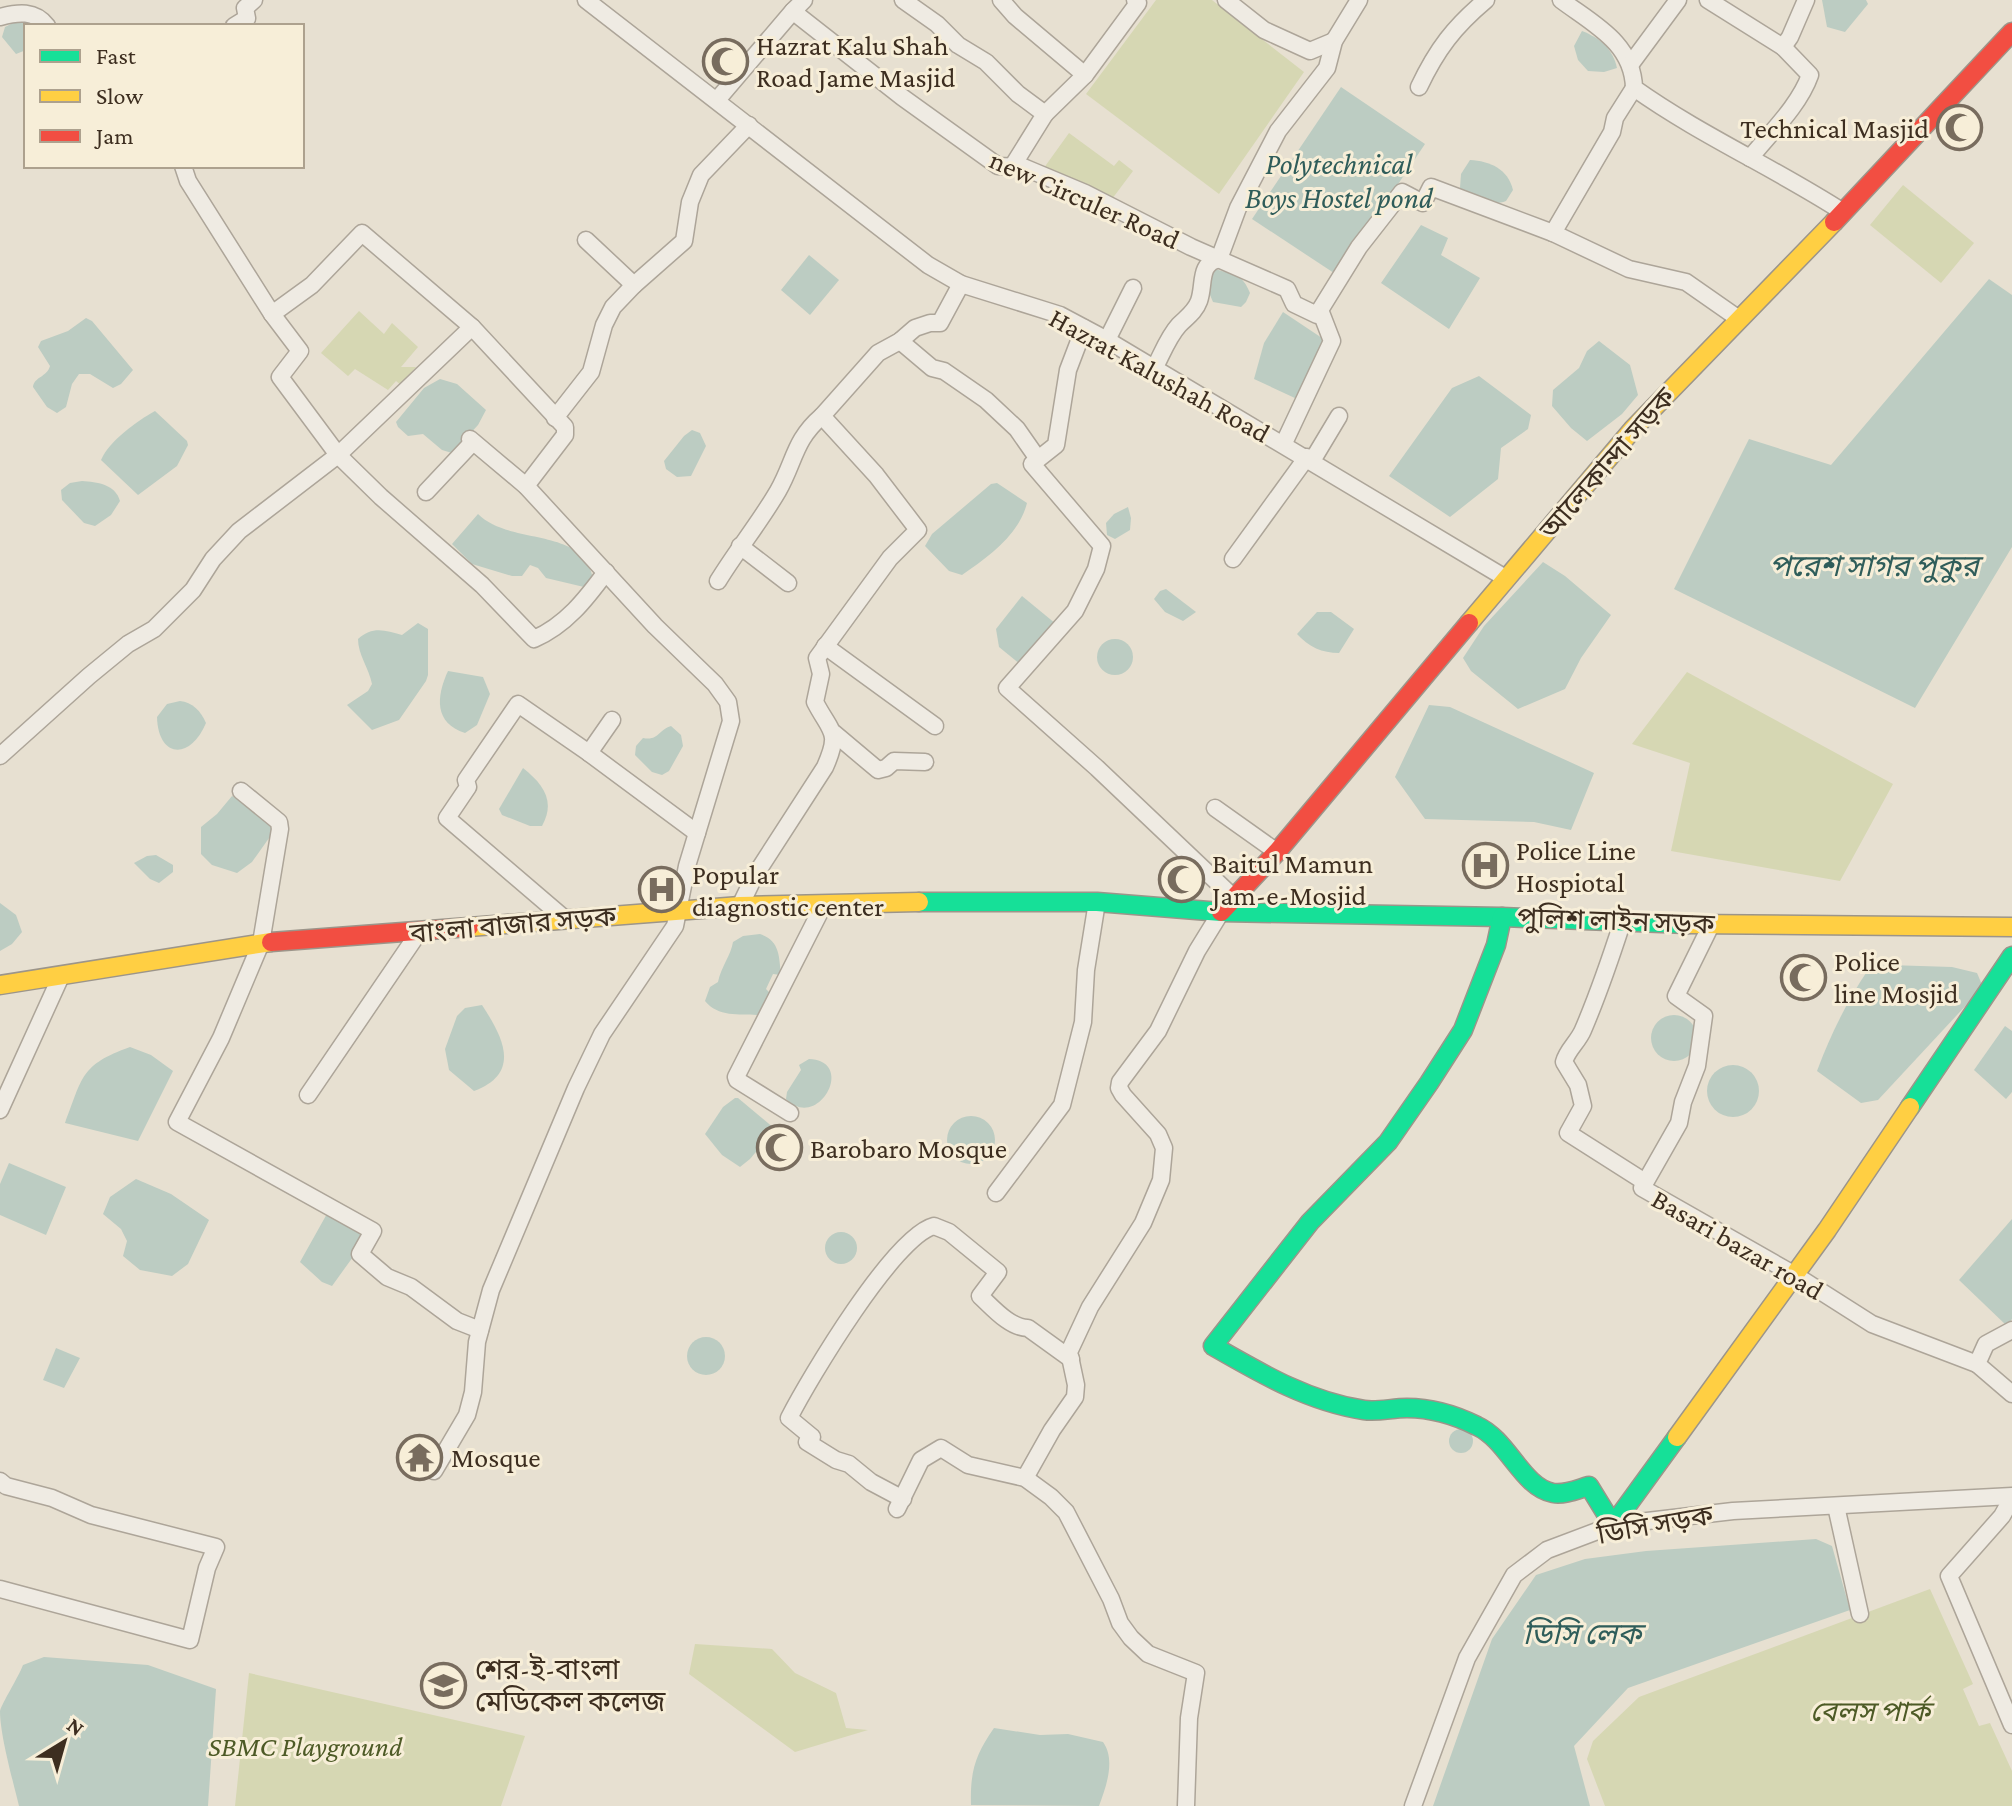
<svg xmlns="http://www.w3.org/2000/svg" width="2012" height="1806" font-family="'Crimson Pro','Noto Sans Bengali',serif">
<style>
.green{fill:#d6d7b3}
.water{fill:#bcccc2}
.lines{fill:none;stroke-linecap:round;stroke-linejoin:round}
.street-casing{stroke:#ada599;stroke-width:19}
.fast-casing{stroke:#9c958a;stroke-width:21}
.slow-casing{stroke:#9c958a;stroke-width:21}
.jam-casing{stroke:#9c958a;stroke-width:21}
.street{stroke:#efebe3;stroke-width:16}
.fast{stroke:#16e098;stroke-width:18}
.slow{stroke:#ffcf43;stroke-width:18}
.jam{stroke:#f24e42;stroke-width:18}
.labels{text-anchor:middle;stroke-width:6;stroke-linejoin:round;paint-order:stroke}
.poi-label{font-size:28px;fill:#3d2e20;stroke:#f7eed8;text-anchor:start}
.street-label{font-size:28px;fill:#3d2e20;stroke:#f7eed8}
.park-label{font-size:28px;font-style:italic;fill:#4d5a26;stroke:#f7eed8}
.water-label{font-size:30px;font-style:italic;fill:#2f5d5a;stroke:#f7eed8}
</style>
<rect width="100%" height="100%" fill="#e7e0d1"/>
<g class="green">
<path d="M1156 0H1212L1304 72 1219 194 1086 94Z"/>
<path d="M1069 133 1114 166 1119 160 1133 171 1109 203 1041 172Z"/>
<path d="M1903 185 1974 243 1941 283 1870 225Z"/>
<path d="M359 311 384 334 392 323 418 347 401 367H416L401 385 396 381 388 390 355 369 348 376 321 353Z"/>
<path d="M1687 672 1893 784 1840 881 1671 851 1690 763 1632 744Z"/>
<path d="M1930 1589 1973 1684 1963 1689 1979 1726 1990 1723 2012 1771V1806H1605L1587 1759 1593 1741 1639 1697Z"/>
<path d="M695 1644 772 1649 795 1673 836 1693 846 1728 868 1730 795 1752 689 1674Z"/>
<path d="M249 1673 525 1736 501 1806H235Z"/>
</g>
<g class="water">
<path d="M1822 0H1866L1868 4 1845 32 1827 27Z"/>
<path d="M25 17 41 26H26V50L16 54 2 37 5 27Z"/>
<path d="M1582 31C1600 38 1613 49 1617 68L1604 72 1588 71 1578 60 1574 46Z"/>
<path d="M1341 87 1425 144 1337 275 1252 219Z"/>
<path d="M1470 160C1490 161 1508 169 1513 190L1506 201C1491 207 1471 199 1460 188L1461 174Z"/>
<path d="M1421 225 1448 238 1441 255 1480 278 1449 329 1381 283Z"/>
<path d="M809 255 839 280 810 315 781 290Z"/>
<path d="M1215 269C1234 275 1242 273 1250 293L1246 302 1241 307 1213 302 1205 283 1209 273Z"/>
<path d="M1989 279 2012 295V547L1915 708 1674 589 1749 439 1831 465Z"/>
<path d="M1283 312 1325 340 1297 399 1254 379 1264 343Z"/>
<path d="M86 318 92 321 133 370 121 384 113 388 90 374H79L72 384 66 407 57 413 47 407 33 387C34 377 47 377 50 366L38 347 41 341 68 331Z"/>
<path d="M1599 341 1630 365 1638 395 1622 414 1587 441 1571 428 1552 406 1553 390 1579 368 1587 351Z"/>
<path d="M1479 376 1531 415 1528 429 1501 448 1498 479 1450 517 1389 476 1452 388Z"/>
<path d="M440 379 457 384 486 410 478 425 452 453 442 450 423 434 408 436 398 427 396 422 424 388Z"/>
<path d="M155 411 187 441 188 445 177 466 138 495 101 460C109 441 137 421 155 411Z"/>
<path d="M692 430 700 433 706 446 691 476 677 477 666 469 664 461 684 436Z"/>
<path d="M82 481C97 482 115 484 120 501L111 515 95 526 84 523 62 500 61 490 70 483Z"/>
<path d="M997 483 1027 503C1019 535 989 556 962 575L949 571 925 546 932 534 991 484Z"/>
<path d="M1128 507 1131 518 1130 530 1115 539 1107 535 1106 523 1114 514Z"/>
<path d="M478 514C510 546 583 526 593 578L584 587 546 578 538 568 530 565 522 576H512L472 564 452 544Z"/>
<path d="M1543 562 1565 576 1611 615 1581 658 1565 689 1518 709 1471 671 1463 658 1484 626Z"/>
<path d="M1166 589 1196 612 1183 621 1165 612 1154 599 1160 591Z"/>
<path d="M1022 596 1056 624 1020 664 999 647 996 629Z"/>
<path d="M1317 612H1331L1354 629 1339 653C1322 653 1309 647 1297 634Z"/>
<path d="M418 623 428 629V675L426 681 399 720 372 730 347 705 368 691 372 684C369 668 358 655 358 639 372 626 385 630 402 635Z"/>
<circle cx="1115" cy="657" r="18"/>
<path d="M448 671 483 677 490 694 477 725 465 733C434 723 436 697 448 671Z"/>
<path d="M180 701C192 702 201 711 206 723 190 761 158 758 157 717L167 704Z"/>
<path d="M1429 705 1450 707 1594 773 1571 830 1534 822 1425 819 1395 777Z"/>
<path d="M671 726 681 735 683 746 669 771 662 775 652 772 635 755 636 746 643 738C659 741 658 730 671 726Z"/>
<path d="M523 768C543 784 556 801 542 826H530L502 815 499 809Z"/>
<path d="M232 796 271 818 274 831 252 862 237 873 212 865 201 854V827L217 814Z"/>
<path d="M156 855 173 865V872L159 883 150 879 134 863 147 856Z"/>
<path d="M0 903 16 915 22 932 12 944 0 951Z"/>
<path d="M760 934C780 941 779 956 781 975L773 974 766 989 771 994 757 1015C739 1014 718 1017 705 1001L710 987 718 982C721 967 731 955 733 942L743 936Z"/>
<path d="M1889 965 1952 967 1977 973 1983 987 1878 1100 1861 1103 1817 1071C1830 1036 1847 1001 1868 970Z"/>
<path d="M482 1005C503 1037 522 1073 474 1091L449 1070 445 1049 457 1016 465 1008Z"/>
<circle cx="1674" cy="1038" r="23"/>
<path d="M2005 1026 2012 1031V1092L2006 1099 1974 1070Z"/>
<path d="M130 1047 151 1055 173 1071 138 1141 65 1123C83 1077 80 1065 130 1047Z"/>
<path d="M809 1059C857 1061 818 1132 786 1099L787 1092 801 1070 799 1065Z"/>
<circle cx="1733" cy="1091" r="26"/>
<path d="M735 1098H738L775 1129 750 1159 740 1167 722 1155 705 1134 723 1107Z"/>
<circle cx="971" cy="1140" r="24"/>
<path d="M9 1163 66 1187 46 1235 0 1215V1184Z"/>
<path d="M136 1179 171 1194 209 1220 188 1264 172 1276 140 1270 123 1256 127 1241 121 1229 103 1214 110 1197Z"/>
<path d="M328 1212 348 1227 360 1231 363 1243 332 1286 322 1282 300 1262Z"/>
<path d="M2012 1219V1319L2007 1326 1959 1280Z"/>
<circle cx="841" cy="1248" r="16"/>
<circle cx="706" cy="1356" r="19"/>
<path d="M56 1348 80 1358 64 1388 43 1380Z"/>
<circle cx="1461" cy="1441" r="12"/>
<path d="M1816 1539 1832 1546 1850 1610 1628 1688 1574 1746 1590 1806H1433L1492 1639 1536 1575 1585 1559 1646 1551Z"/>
<path d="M44 1657 148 1665 216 1689 208 1806H19C13 1781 0 1735 0 1711 2 1703 18 1678 23 1665Z"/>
<path d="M994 1728 1040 1735 1068 1734 1103 1742C1116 1760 1106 1787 1099 1806L971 1805C970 1772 975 1755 994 1728Z"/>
</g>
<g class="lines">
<defs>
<g id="street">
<path d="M586 0 928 265 961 284 1060 315 1107 340 1507 579"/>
<path d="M804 0 793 11 800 17 902 97 998 166 1023 167 1085 193 1191 247 1287 289 1294 304 1317 315 1320 310"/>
<path d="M903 0 937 24 958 45 986 62 1018 94 1045 114 1012 167"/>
<path d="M1001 0 1015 16 1085 75"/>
<path d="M1226 0 1264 30 1310 51 1334 41"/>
<path d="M1561 0C1593 24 1633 43 1634 88 1700 135 1775 168 1843 212"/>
<path d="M1708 0 1783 47 1790 37 1806 0"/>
<path d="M0 17C18 12 35 10 47 26"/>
<path d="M234 26 247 18 245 8 254 0"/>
<path d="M1630 65 1678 0"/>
<path d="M1419 87C1437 49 1454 27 1486 0"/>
<path d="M717 100 793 11"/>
<path d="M1045 114 1085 75 1138 3 1135 0"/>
<path d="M1750 158C1770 133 1799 106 1810 75L1783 47"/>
<path d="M183 166 188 181 272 314 300 351 280 377 338 455 381 497 482 585 534 639C566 625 586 599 606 572"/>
<path d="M1553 233 1612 132 1615 118 1634 88"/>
<path d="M586 240 634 285 684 241 690 202 701 175 749 125"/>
<path d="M272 314 312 285 362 233 472 327 565 427V435L526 486"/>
<path d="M1084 328 1068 370 1056 445 1032 464 1102 546 1096 569 1075 611 1007 688 1097 768 1234 898"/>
<path d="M1107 340 1133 288"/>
<path d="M900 341 932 368 944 371 986 400 1017 429 1038 459"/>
<path d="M1154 369C1162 354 1168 337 1179 325 1187 317 1195 312 1199 301 1205 284 1198 264 1219 259L1238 208 1278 131 1327 68 1334 41 1359 0"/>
<path d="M555 418 591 372 604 325 613 307 634 285"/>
<path d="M1284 443 1332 341 1320 310 1359 247 1402 192 1423 203 1431 187 1553 233 1629 269 1686 282 1739 319"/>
<path d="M1312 461 1339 416"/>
<path d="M426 492 473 442"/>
<path d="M740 546 788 583"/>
<path d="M1233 559 1307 457"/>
<path d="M718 581C737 550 760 522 778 491 795 461 794 440 822 416"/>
<path d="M825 646 935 726"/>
<path d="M612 720 589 753 697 833"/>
<path d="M834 733 878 770 886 768 894 761 925 762"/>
<path d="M0 756 89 676 128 644 154 629 193 590 213 559 239 531 338 455 472 327"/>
<path d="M241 791 279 822 280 829 261 943 221 1038 177 1122 373 1231 360 1254 387 1277 411 1287 457 1321 480 1330"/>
<path d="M1215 808 1277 852"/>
<path d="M740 906 754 877 825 767C841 731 831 733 815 702L821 674 817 658 890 558 918 530 876 475 822 416 878 353 900 341 915 328 930 323H940L961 284"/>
<path d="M565 919 447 818 468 787 466 780 518 704 589 753"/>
<path d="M1622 923C1610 960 1598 995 1583 1030 1578 1042 1567 1050 1564 1062L1578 1085 1583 1106 1568 1133 1645 1182"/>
<path d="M1712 923 1676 996 1704 1016 1697 1066 1683 1102 1679 1123 1642 1188 1795 1275 1872 1324 1977 1364"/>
<path d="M308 1095 419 932"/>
<path d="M0 1110 61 976"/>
<path d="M790 1113 737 1080 736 1077 824 904"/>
<path d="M996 1193 1062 1105 1083 1022 1086 970 1097 902"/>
<path d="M2012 1330 1986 1344 1977 1364 2012 1394"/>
<path d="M434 1471 467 1415 473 1392 477 1342 491 1290 576 1088 602 1034 675 926 687 866 731 721 728 702 715 684 655 626 526 486 470 439"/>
<path d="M1025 1478 1052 1430 1075 1397 1076 1385 1069 1352 1090 1307 1143 1223 1161 1180 1164 1148 1158 1134 1123 1095 1119 1088 1120 1082 1158 1031 1197 951 1221 912"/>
<path d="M0 1481 6 1486 52 1498 91 1515 216 1547 207 1568 190 1640 0 1589"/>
<path d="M2012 1498 2002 1516 1949 1576 2012 1725"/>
<path d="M903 1499 871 1482 849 1464 836 1460 807 1442 812 1437 789 1418C809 1379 894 1236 934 1226L949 1232 998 1272 980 1296C993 1308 1010 1328 1028 1328L1071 1359"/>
<path d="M1836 1506 1860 1614"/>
<path d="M897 1509 921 1460 941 1448 968 1465 1025 1478 1051 1497 1066 1512 1111 1599 1120 1623 1131 1638 1148 1654 1196 1673 1189 1718 1186 1806"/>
<path d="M1413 1806 1467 1658 1514 1575 1547 1550 1613 1525 1733 1511 2012 1496"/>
</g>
<g id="fast">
<path d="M919 902H1097L1221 912 1502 917 1688 924"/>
<path d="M1502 917 1496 945 1463 1030 1429 1083 1388 1142 1310 1222 1213 1346C1260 1373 1309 1402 1364 1410 1378 1412 1392 1408 1407 1408 1431 1408 1455 1415 1477 1426 1508 1440 1522 1487 1553 1493 1565 1495 1578 1489 1589 1486L1613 1525 1677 1437"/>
<path d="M1910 1107 2012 956"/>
</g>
<g id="slow">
<path d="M1469 623 1633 429 1834 222"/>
<path d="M1688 924 2012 927"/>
<path d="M469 927 740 906 919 902"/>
<path d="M0 985 271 942"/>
<path d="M1677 1437 1827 1230 1910 1107"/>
</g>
<g id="jam">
<path d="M1834 222 2012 32"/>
<path d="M1221 912 1277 852 1469 623"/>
<path d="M271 942 469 927"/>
</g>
</defs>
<use href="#street" class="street-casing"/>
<use href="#fast" class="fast-casing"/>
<use href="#slow" class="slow-casing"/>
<use href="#jam" class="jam-casing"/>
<use href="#street" class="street"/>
<use href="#fast" class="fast"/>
<use href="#slow" class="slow"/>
<use href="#jam" class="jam"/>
</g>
<defs>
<symbol id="mosque-ring" viewBox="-11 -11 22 22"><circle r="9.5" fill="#f7eed8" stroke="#786c5e" stroke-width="1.5"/><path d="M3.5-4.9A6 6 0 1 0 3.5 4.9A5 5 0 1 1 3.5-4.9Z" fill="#786c5e"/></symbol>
<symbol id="hospital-ring" viewBox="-11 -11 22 22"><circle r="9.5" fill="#f7eed8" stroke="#786c5e" stroke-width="1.5"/><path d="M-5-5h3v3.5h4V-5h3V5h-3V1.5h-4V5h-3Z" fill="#786c5e"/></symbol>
<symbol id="temple-ring" viewBox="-11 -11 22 22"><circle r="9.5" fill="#f7eed8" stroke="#786c5e" stroke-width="1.5"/><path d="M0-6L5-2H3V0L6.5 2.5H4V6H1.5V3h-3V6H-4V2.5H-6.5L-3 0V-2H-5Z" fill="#786c5e"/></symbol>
<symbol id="university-ring" viewBox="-11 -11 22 22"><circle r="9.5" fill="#f7eed8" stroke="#786c5e" stroke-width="1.5"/><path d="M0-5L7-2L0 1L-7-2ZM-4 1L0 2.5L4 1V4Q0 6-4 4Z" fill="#786c5e"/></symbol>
</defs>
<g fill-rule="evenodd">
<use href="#mosque-ring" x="700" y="36" width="51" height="51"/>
<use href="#mosque-ring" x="1934" y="102" width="51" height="51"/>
<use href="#hospital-ring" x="1460" y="840" width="51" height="51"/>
<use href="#mosque-ring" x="1156" y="854" width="51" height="51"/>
<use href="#hospital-ring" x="636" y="864" width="51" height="51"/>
<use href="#mosque-ring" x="1778" y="952" width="51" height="51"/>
<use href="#mosque-ring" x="754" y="1122" width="51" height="51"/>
<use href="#temple-ring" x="394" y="1432" width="51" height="51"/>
<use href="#university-ring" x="418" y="1660" width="51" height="51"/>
</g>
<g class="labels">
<g class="poi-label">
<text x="756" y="55">Hazrat Kalu Shah<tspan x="756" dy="32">Road Jame Masjid</tspan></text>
<text x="1929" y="138" text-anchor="end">Technical Masjid</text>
<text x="1516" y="860">Police Line<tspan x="1516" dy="32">Hospiotal</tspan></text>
<text x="1212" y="873">Baitul Mamun<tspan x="1212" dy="32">Jam-e-Mosjid</tspan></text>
<text x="692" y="884">Popular<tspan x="692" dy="32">diagnostic center</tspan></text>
<text x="1834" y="971">Police<tspan x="1834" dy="32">line Mosjid</tspan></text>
<text x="810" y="1158">Barobaro Mosque</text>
<text x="451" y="1467">Mosque</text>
<text x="475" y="1679">শের-ই-বাংলা<tspan x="475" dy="32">মেডিকেল কলেজ</tspan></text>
</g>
<g class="street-label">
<text transform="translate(1085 199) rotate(24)" y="10">new Circuler Road</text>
<text transform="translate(1160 375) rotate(29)" y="10">Hazrat Kalushah Road</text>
<text transform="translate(1607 463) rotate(-49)" y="10">আলেকান্দা সড়ক</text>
<text transform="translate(1616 920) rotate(2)" y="10">পুলিশ লাইন সড়ক</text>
<text transform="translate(513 924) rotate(-5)" y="10">বাংলা বাজার সড়ক</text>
<text transform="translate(1738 1244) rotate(30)" y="10">Basari bazar road</text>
<text transform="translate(1655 1524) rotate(-10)" y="10">ডিসি সড়ক</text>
</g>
<g class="park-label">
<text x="1870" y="1721">বেলস পার্ক</text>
<text x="305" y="1756">SBMC Playground</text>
</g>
<g class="water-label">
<text x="1339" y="174">Polytechnical<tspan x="1339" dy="34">Boys Hostel pond</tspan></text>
<text x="1874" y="576">পরেশ সাগর পুকুর</text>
<text x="1582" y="1644">ডিসি লেক</text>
</g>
</g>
<rect x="24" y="24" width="280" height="144" fill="#f7eed8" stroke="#ada18e" stroke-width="2"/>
<rect x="40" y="50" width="40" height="12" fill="#16e098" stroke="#ada18e" stroke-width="2"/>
<text x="96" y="64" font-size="24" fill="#3d2e20">Fast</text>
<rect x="40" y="90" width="40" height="12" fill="#ffcf43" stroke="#ada18e" stroke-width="2"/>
<text x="96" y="104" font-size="24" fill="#3d2e20">Slow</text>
<rect x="40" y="130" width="40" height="12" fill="#f24e42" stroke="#ada18e" stroke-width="2"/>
<text x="96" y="144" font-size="24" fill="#3d2e20">Jam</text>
<g transform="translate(64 1742) rotate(37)" stroke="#f7eed8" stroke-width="6" paint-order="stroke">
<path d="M0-6L14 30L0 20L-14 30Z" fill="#3d2e20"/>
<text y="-12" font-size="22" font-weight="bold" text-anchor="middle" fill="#3d2e20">N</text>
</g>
</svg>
